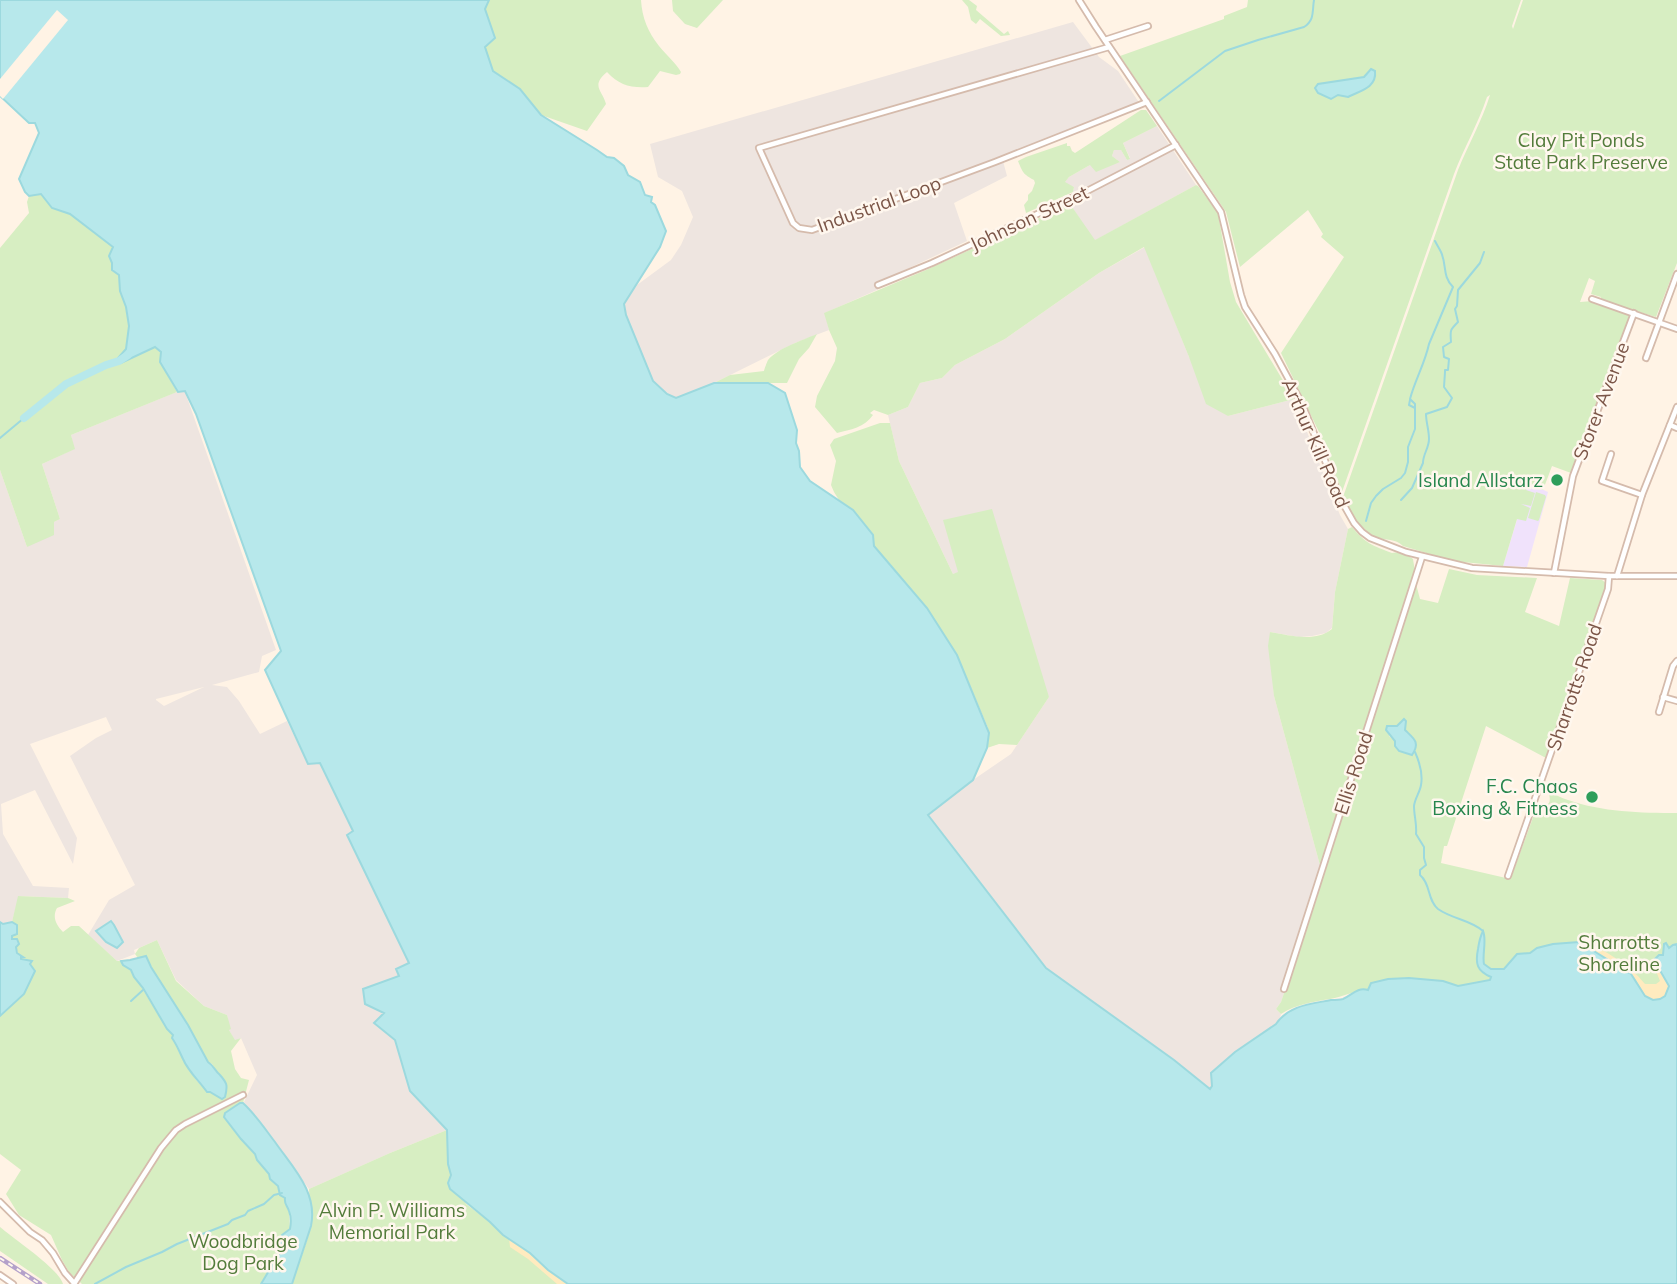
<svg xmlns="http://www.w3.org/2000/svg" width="1677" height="1284" font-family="Mulish,sans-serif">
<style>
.industrial{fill:#eee5e0;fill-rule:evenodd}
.education{fill:#f0e2fb}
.green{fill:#d7eec2;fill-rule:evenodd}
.sand{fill:#ffebbf}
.water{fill:#b7e8eb;stroke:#9cd9de;stroke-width:2}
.pier{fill:#fff3e5}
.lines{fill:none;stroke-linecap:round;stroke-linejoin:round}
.stream{stroke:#9cd9de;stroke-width:2}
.river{stroke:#b7e8eb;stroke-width:8}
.minor-casing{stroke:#d5bbac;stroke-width:8}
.minor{stroke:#fff;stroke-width:4.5}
.rail-casing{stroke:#b4a1ca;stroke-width:4.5}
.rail{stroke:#fff7ee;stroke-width:2;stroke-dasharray:5;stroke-linecap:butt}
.leisure-dot{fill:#2e9e5b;stroke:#fff7ee;stroke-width:2.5}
.labels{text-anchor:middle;stroke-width:5;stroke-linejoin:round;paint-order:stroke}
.park-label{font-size:19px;fill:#537c3b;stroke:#fff7ee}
.street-label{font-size:19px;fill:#7b5547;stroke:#fff7ee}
.leisure-label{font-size:19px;fill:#27864d;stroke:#fff7ee;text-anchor:end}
</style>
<rect width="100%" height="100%" fill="#fff3e5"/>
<g class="industrial">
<path d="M1073 22 1099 57 1118 71 1142 107 1003 161 1007 176 954 203 967 241 877 283 879 289 825 313 829 330 795 343 714 383 676 398 667 394 653 381 626 315 624 304 637 285 671 260 681 245 693 217 682 191 658 177 650 144Z"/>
<path d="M1157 126 1196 185 1094 241 1070 204 1074 187 1064 183 1069 177 1090 165 1120 162 1112 156 1114 150H1121L1127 160 1130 158 1123 143Z"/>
<path d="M1145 247 1189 357 1228 416 1294 399 1340 515 1348 529 1335 592 1332 628 1326 633 1312 636 1299 637 1270 632 1274 696 1321 869 1281 988 1285 990 1281 1002 1276 1009 1281 1014 1280 1018 1276 1024 1235 1052 1211 1073 1212 1086 1210 1089 1174 1060 1046 968 928 815 973 780 1011 754 1049 697 959 573 953 574 899 461 888 415 908 407 920 383 942 378 955 365 1005 339 1099 273Z"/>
<path d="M184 389 276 650 262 656 259 672 212 685 227 687 239 701 260 734 287 721 308 764 320 762 353 831 347 835 409 963 399 976 363 989 385 1013 374 1023 395 1040 410 1091 447 1130 390 1153 309 1189 244 1102 257 1075 241 1038 235 1041 229 1030 227 1015 204 1006 176 980 157 940 134 950 135 954 117 961 88 935 109 900 135 885 70 756 96 738 112 730 106 717 30 744 77 838 73 864 35 790 1 804 3 834 33 886 69 888 68 898 19 896 12 922 3 924 0 922V470L27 547 54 522 60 519 42 464 74 449 71 435ZM204 687 164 706 156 700V699Z"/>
</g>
<path class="education" d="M1528 483 1548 492 1527 567 1503 566Z"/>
<g class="green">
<path d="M489 0H641C642 18 648 32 659 46 666 55 676 63 681 72L680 74 676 75 660 71 648 87C630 88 619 85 607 72 590 86 603 91 606 104L587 131 541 115 520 89 493 71 485 47 494 37 485 9Z"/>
<path d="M672 0H723L697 28 685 24 673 11Z"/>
<path d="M962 0H969L977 6 976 10 1004 34 1008 31 1010 35 1001 36 980 19 976 24 971 20 968 7Z"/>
<path d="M1248 0H1521L1512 26 1513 29 1523 0H1677V263L1656 317 1600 300 1601 297 1591 294 1595 281 1589 278 1580 302 1593 301 1629 314C1629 329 1619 340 1614 354 1611 361 1611 369 1608 377L1606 379 1571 473 1552 466 1543 490 1528 483 1526 490 1535 493 1531 506 1521 504 1530 508 1526 521 1517 519 1503 566 1453 561 1403 546C1395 538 1386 541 1376 537 1362 530 1347 512 1343 497L1458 170C1468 145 1482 121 1490 95L1487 97C1478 124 1464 148 1454 174L1342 492 1319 432 1281 353 1344 257 1321 237 1323 234 1308 210 1240 267 1226 212 1120 56 1224 19V16L1247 7Z"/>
<path d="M1141 110H1146L1157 126 1123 143 1130 159 1127 160 1121 150H1114L1112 156 1120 162 1096 172 1090 165 1069 177 1065 182 1074 187 1073 192 1026 213 1024 205 1028 200V195L1032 191 1035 183 1034 180C1023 174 1023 173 1018 161L1026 157 1067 143V146H1070L1072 151 1075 153Z"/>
<path d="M1196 185 1198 186 1218 213 1230 282 1236 302 1294 399 1228 416 1206 404 1189 357 1144 247 1099 273 1005 339 955 365 942 378 920 383 908 407 888 415 874 410 870 413 873 415C865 427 850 430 837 433L815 407 817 396 835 361 837 348 829 330 824 313 926 270 1070 204 1095 240Z"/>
<path d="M41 194 52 208 70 214 113 247 109 256 112 263V270L119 275 120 291 126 307 129 326 126 349 121 363 155 347 161 352 160 362 177 392 71 435 75 449 42 464 60 519 54 522V535L27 547 0 470V248L29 213 27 202 29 196Z"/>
<path d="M817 334 809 348 799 359 787 383H714L730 375 764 371C764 370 767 362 768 360 778 348 803 340 817 334Z"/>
<path d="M880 423H890L899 461 953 574 958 572 943 520 992 509 1049 697 1017 745 999 744 987 748 989 738 988 728 957 655 927 608 874 546 873 534 853 510 839 500 834 492 831 485 836 461 830 445 834 439Z"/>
<path d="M1536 492 1545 495 1546 497 1539 520 1538 521 1528 518Z"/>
<path d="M1352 527C1365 543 1373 546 1392 553 1398 551 1408 555 1413 559L1415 572 1412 584 1367 725 1357 750 1354 764 1321 869 1274 696 1268 646 1270 632C1289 635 1315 643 1332 629L1335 592 1348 529Z"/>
<path d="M1449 569 1477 575 1537 578 1525 612 1559 626 1570 578 1602 580 1606 583 1603 597 1546 758 1486 726 1447 846H1444L1441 863 1506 878H1511L1535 812C1544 804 1554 808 1548 791 1555 794 1561 798 1568 800 1602 812 1641 813 1677 813V1075L1537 948 1530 953 1517 954 1504 969H1491L1484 964 1482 956 1484 932 1478 968 1510 974C1516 967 1520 963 1530 960L1532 962 1530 967 1515 977 1481 982 1471 985 1458 986 1442 981 1409 978 1375 982 1368 990C1355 990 1343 997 1330 999 1312 1002 1297 1004 1281 1014L1276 1009 1281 1002 1285 990 1416 584 1420 599 1438 603ZM1404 725 1405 730 1409 734 1410 755 1399 751 1395 741 1389 736 1391 727Z"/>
<path d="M18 896 68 898 75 901 57 908C52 917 56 925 63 932L71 926H79L117 961H121L123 965 131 970 167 1029 173 1035 172 1038C184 1057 193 1086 214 1094L218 1075 212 1064 208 1062 188 1025 151 967 146 956 138 958 135 954 139 948 157 940 176 981 204 1006 227 1015 231 1029 229 1030 235 1040 241 1038 231 1051 235 1069 241 1078 249 1080 243 1103 240 1104 224 1117 241 1139 255 1154 257 1160 269 1174 270 1179 280 1188V1194L285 1198V1203L289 1210 290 1229 275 1262 261 1284H82L69 1272 62 1260 51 1235 19 1215 6 1194 21 1170 0 1154V1016L24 994 35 971 21 959 12 939V936L17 934V925L12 922Z"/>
<path d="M447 1130 448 1164 451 1175 466 1204 490 1222 503 1235 530 1253 548 1270 568 1284H292C297 1265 309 1241 311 1223 312 1211 309 1200 309 1189L390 1153Z"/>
<path d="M0 1227C14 1239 59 1269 63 1284H48L0 1251Z"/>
</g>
<g class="sand">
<path d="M1582 940C1606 951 1629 964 1645 984H1656L1660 981 1656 971 1660 970 1669 986C1667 993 1664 1001 1654 1000 1642 998 1640 983 1632 975 1621 965 1593 951 1579 942Z"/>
<path d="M509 1239C530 1252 547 1270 568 1284H557L528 1259 510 1247Z"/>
</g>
<g class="water">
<path d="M0 0H489L485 9 495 38 485 47 493 71 520 89 541 115 597 150 607 157 614 158 624 166 628 175 640 182 645 195 652 197 651 202 655 205 666 231 660 247 624 304 626 315 653 381 667 394 676 398 714 383H768L785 393 797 430 796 443 799 451 800 467 810 481 853 510 873 535 874 546 927 608 957 655 989 733 987 748 973 780 928 815 1046 968 1174 1060 1210 1089 1212 1086 1211 1073 1235 1052 1276 1024C1289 1005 1311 1004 1331 1000 1335 1000 1339 1000 1343 999 1352 995 1357 987 1368 990L1371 983 1388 979 1409 978 1443 981 1458 986 1490 980 1491 977C1477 971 1475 964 1478 949 1479 942 1480 937 1483 931 1487 940 1482 954 1484 964L1491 969H1504L1517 954 1530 953 1537 948 1553 944 1579 942 1631 974 1645 996 1653 1000 1660 999 1665 996 1669 986 1654 960 1659 955H1663L1664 944 1666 943 1669 948 1673 945 1677 944V1284H568L548 1270 530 1253 503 1235 490 1222 450 1189 448 1183 451 1175 448 1164 447 1130 410 1091 395 1040 374 1023 384 1013 365 1004 363 989 399 976 396 969 409 963 347 835 353 831 320 763 308 764 265 670 281 651 196 414 185 391 178 392 160 362 161 352 155 347 121 363 118 358 126 349 129 326 126 307 120 291 119 275 112 270V263L109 256 113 247 70 214 52 208 41 194 29 196 25 192 19 179 39 133 35 123H29L0 96Z"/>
<path d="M1371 69 1375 71C1377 88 1359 91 1348 97L1338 95 1331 99 1318 93 1315 88 1318 84 1364 77Z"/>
<path d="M1404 719 1406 721 1405 730C1413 738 1421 742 1412 755L1399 751 1395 746V741L1386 730 1387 726H1397Z"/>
<path d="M111 921 114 925 123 942 117 948 106 942 96 931Z"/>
<path d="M0 922 3 924 12 922 17 925V934L12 936V939H17L19 944 16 947 17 953 23 957H21V959L32 961 30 964 35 971 24 994 0 1016Z"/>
<path d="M146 956 151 967 188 1025 208 1062C214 1066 215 1071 220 1075 227 1083 228 1085 225 1097L222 1099 210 1092H207C199 1081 188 1071 183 1059 179 1051 177 1045 172 1038L173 1035 167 1029 143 988 134 977 131 970 123 965 121 961 130 960Z"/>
<path d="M240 1103H243C256 1115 265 1129 275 1142 293 1168 318 1192 311 1226L292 1284H261L279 1254 282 1235 290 1229C291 1224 291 1216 289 1211 287 1205 284 1204 285 1198L280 1195 278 1186 270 1179 269 1174 257 1160 255 1154 241 1139 224 1117 225 1113Z"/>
</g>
<path class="pier" d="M57 10 68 20 3 99 0 96V79Z"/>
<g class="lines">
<g class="stream">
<path d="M1159 101 1225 51 1258 40 1304 27C1315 20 1312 11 1314 0"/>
<path d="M1410 400 1409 405 1415 408"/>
<path d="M0 438 24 418"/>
<path d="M1401 500 1412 488 1423 463C1423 454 1429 448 1429 439 1429 430 1426 422 1426 414L1447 407 1452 398 1444 387 1445 372V370H1448L1449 359 1444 357 1443 347 1451 342C1450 330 1450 330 1458 322L1455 309 1457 306 1458 290 1480 263 1484 252"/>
<path d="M1366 521 1371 503 1376 496 1383 489 1401 478 1405 473 1408 462V447L1415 429V404L1410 399C1415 380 1425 363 1429 344L1453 287C1442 276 1447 265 1441 252 1439 248 1437 245 1435 241"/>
<path d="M1415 752C1419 761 1423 774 1421 785 1420 792 1415 798 1414 806 1414 816 1417 824 1416 834L1424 847V858L1426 865 1420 870V875C1431 884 1427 900 1438 909 1452 919 1471 920 1483 931"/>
<path d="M131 1001 143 990"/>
<path d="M95 1284 126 1267 162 1252 177 1244 228 1224 232 1220 245 1215 248 1211 264 1204 274 1195 282 1193"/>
</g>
<path class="river" d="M24 418 66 384 106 365 119 361 128 355"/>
<defs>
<g id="minor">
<path d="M1079 0 1096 27 1221 212 1241 295 1245 307 1275 354 1302 404 1341 500 1354 523 1362 532 1370 538 1406 552 1472 568 1609 576H1677"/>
<path d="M1105 40 1148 26"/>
<path d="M1109 47 759 148 793 223 799 228 812 230 995 162 1147 102"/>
<path d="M878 285 932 263 1089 190 1176 145"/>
<path d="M1592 299 1677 329"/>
<path d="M1646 358 1677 274"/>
<path d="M1670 425 1677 428"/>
<path d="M1611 454 1602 481 1642 495"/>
<path d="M1554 573 1573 476 1634 313"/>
<path d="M1617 576 1642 495 1677 407"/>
<path d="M1663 697 1677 701"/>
<path d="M1659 712 1673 666 1677 661"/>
<path d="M1508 876 1608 589 1609 576"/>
<path d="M1284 989 1422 557"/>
<path d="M0 1202 30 1232 42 1240 53 1253 65 1273 74 1283"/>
<path d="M0 1275 13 1284"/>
<path d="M74 1284 161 1148 176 1130 185 1124 243 1095"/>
</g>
</defs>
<use href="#minor" class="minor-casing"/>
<use href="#minor" class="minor"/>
<defs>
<path id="rail" d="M0 1258 40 1284"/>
</defs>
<use href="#rail" class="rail-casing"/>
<use href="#rail" class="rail"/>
</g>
<g class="leisure-dot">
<circle cx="1557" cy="480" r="7"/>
<circle cx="1592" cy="797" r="7"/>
</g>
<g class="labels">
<g class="park-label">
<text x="1581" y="147">Clay Pit Ponds<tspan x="1581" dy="22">State Park Preserve</tspan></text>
<text x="1619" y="949">Sharrotts<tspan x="1619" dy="22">Shoreline</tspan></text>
<text x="392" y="1217">Alvin P. Williams<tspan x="392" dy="22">Memorial Park</tspan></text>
<text x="243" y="1248">Woodbridge<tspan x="243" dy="22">Dog Park</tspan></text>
</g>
<g class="street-label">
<text transform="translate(879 204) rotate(-20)" y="7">Industrial Loop</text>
<text transform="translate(1029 218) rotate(-25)" y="7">Johnson Street</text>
<text transform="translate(1601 401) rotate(-69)" y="7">Storer Avenue</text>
<text transform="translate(1316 443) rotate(66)" y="7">Arthur Kill Road</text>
<text transform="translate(1574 687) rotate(-71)" y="7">Sharrotts Road</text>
<text transform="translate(1353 773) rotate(-72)" y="7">Ellis Road</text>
</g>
<g class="leisure-label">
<text x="1543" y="487">Island Allstarz</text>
<text x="1578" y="793">F.C. Chaos<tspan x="1578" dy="22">Boxing &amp; Fitness</tspan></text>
</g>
</g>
</svg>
